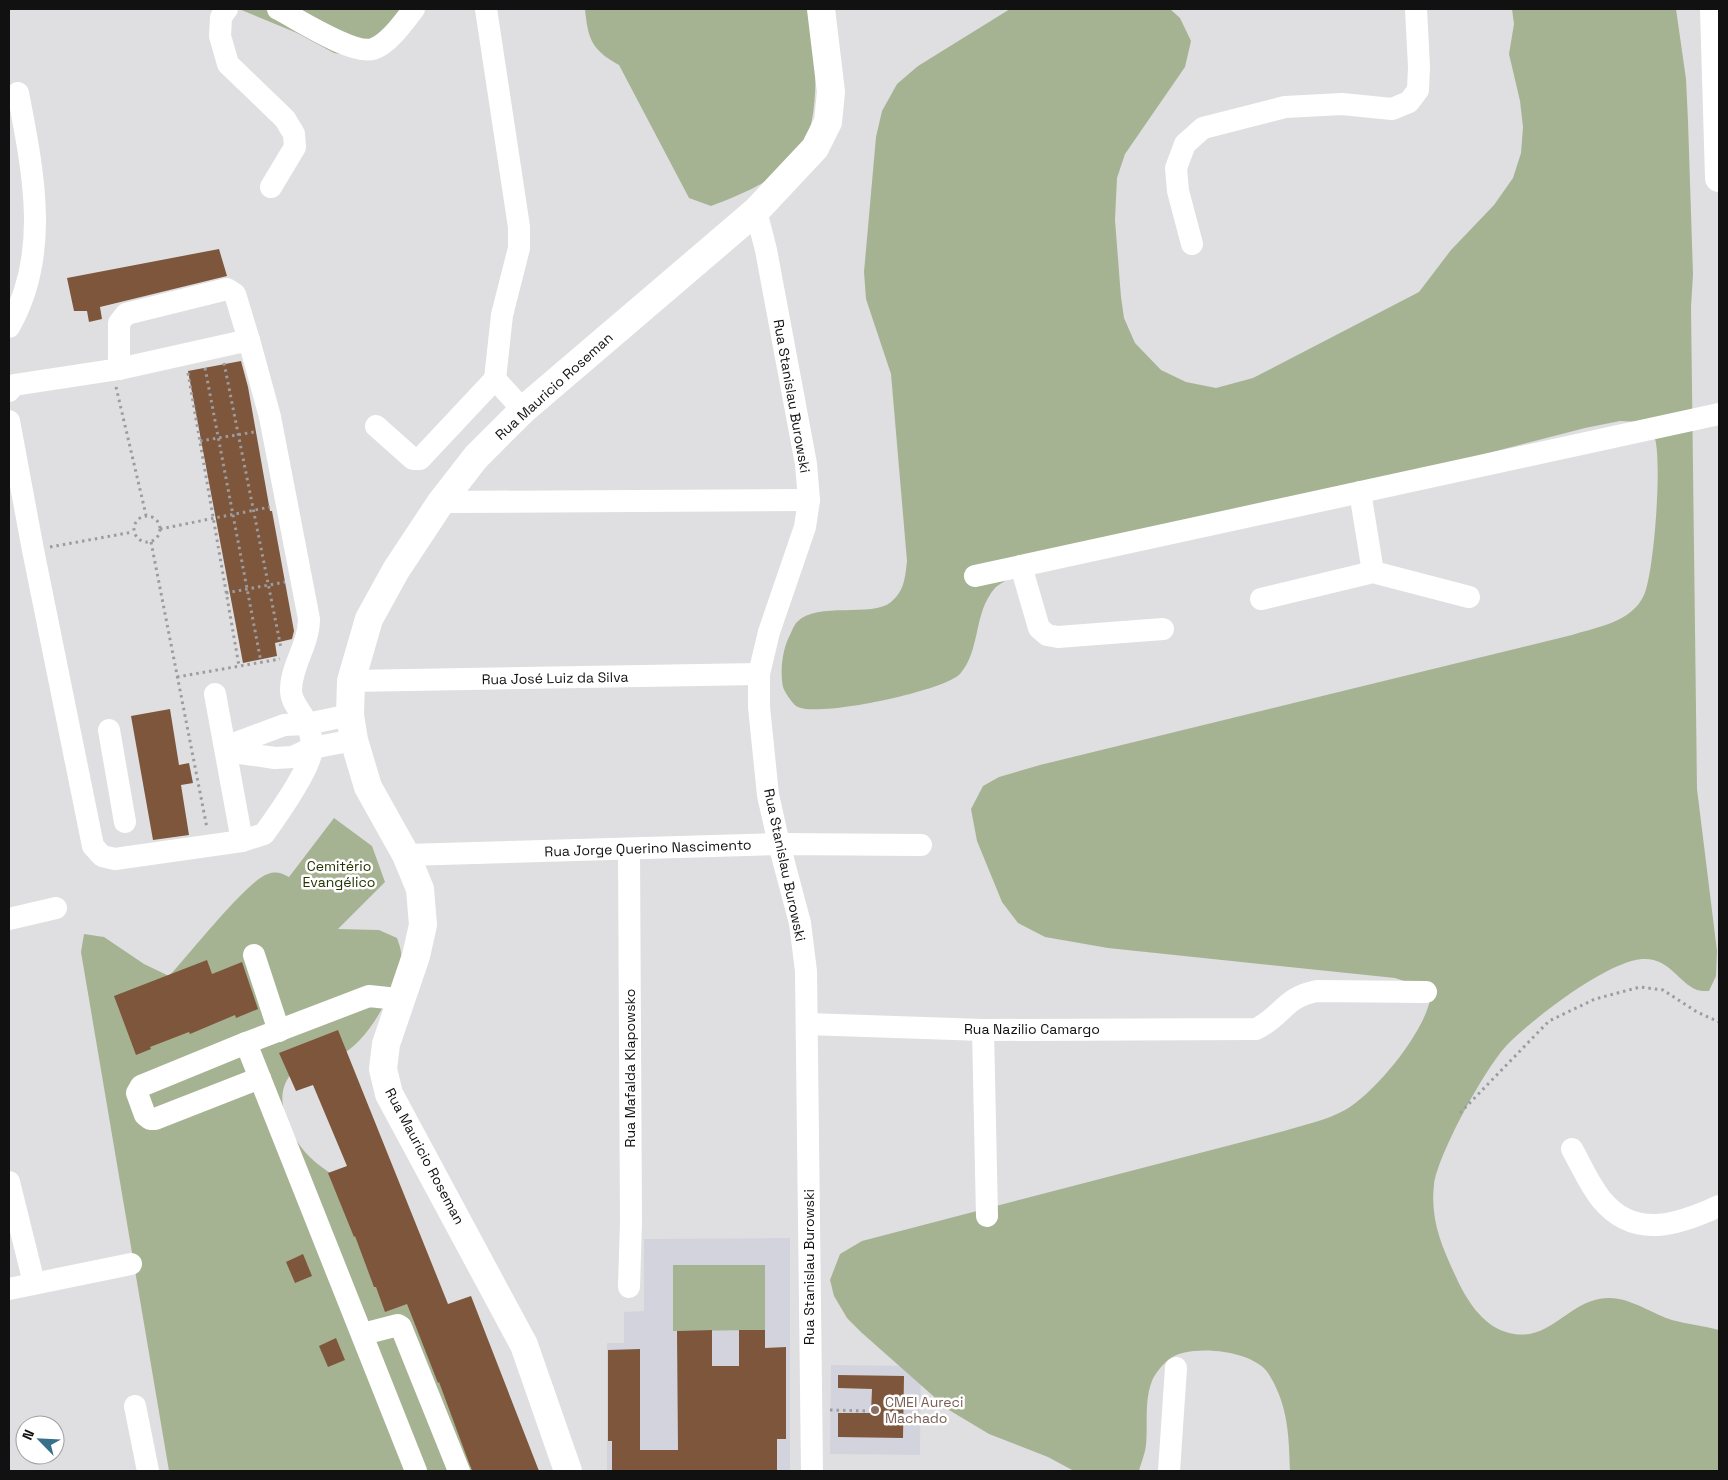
<svg xmlns="http://www.w3.org/2000/svg" width="1728" height="1480" font-family="'Space Grotesk',sans-serif">
<style>
.built{fill:#d3d3dd}
.green{fill:#a6b393}
.building{fill:#7e563b}
.lines{fill:none;stroke-linecap:round;stroke-linejoin:round}
.path{stroke:#9c9c9f;stroke-width:3;stroke-dasharray:2.5 4;stroke-linecap:butt}
.minor{stroke:#fff;stroke-width:22}
.major{stroke:#fff;stroke-width:28}
.highway{stroke:#fff;stroke-width:28}
.education-dot{fill:#8d6e63;stroke:#fff;stroke-width:2}
.labels{text-anchor:middle;stroke-width:5;stroke-linejoin:round;paint-order:stroke}
.street-label{font-size:14px;fill:#111112;stroke:#fff}
.park-label{font-size:14px;fill:#243300;stroke:#fff}
.education-label{font-size:14px;fill:#785e54;stroke:#fff;text-anchor:start}
</style>
<rect width="100%" height="100%" fill="#dfdfe2"/>
<g class="built">
<path d="M790 1238V1471H607V1343H624V1312L644 1311V1239Z"/>
<path d="M831 1365 921 1366 920 1455 830 1454Z"/>
</g>
<g class="green">
<path d="M239 9H406L355 56 334 53 297 33Z"/>
<path d="M585 9H813C814 47 823 121 799 153 778 180 742 194 711 206L689 198 619 65C592 50 588 40 585 9Z"/>
<path d="M1010 9H1170L1180 18 1191 41 1185 67 1125 154 1117 178 1115 220 1121 297 1124 318 1135 343 1161 370 1186 382 1216 388 1253 378 1419 292 1451 250 1494 205 1513 178 1521 153 1523 127 1520 101 1509 54 1514 24 1512 9H1676L1686 79 1688 121 1693 274 1691 307 1697 789 1717 951 1716 976 1709 991C1705 991 1700 991 1697 990 1678 982 1669 957 1642 959 1606 962 1534 1018 1508 1044 1486 1066 1437 1156 1434 1185 1430 1220 1442 1247 1456 1277 1466 1299 1482 1325 1506 1332 1550 1346 1567 1299 1608 1298 1629 1297 1653 1314 1672 1320 1687 1324 1704 1326 1719 1330V1471H1290C1289 1435 1288 1404 1268 1373 1253 1350 1188 1343 1168 1360 1163 1364 1154 1375 1152 1381 1144 1401 1148 1425 1146 1445 1145 1454 1141 1463 1139 1471H1074L1048 1457 989 1434 949 1410 862 1333 847 1318 834 1296 830 1280 840 1254 862 1241 1284 1131C1304 1125 1327 1120 1345 1110 1375 1093 1423 1034 1430 1000L1419 986 1395 978 1108 948 1045 937 1018 923 1002 902 977 841 971 809 983 786 999 777 1040 765 1572 635C1597 627 1632 622 1644 595 1654 575 1663 455 1654 436 1652 431 1645 426 1641 422L1620 421 1585 428 1011 577C1006 581 999 584 995 588 973 613 981 650 960 674 944 691 814 719 796 706 792 703 784 691 783 687 780 672 782 653 788 639 791 634 793 626 797 622 817 601 872 618 891 602 905 590 905 577 907 561L891 374 866 299 864 272 876 137 882 111 897 84 918 66Z"/>
<path d="M334 818 372 846 385 882 338 929 379 930 397 938C399 944 402 951 401 957 397 988 368 1044 338 1056 326 1060 307 1059 298 1067 283 1080 279 1095 285 1114 299 1164 337 1177 380 1199L468 1454 471 1471H169L81 952 84 934 104 937 144 964 169 976C188 956 248 879 268 874 276 871 282 873 289 877Z"/>
<path d="M673 1265H765V1330L673 1331Z"/>
</g>
<g class="building">
<path d="M219 249 227 276 100 307 102 319 89 322 87 311H74L67 278Z"/>
<path d="M241 361 248 387 270 511H272L294 631 292 639 275 643 277 656 243 663 188 371Z"/>
<path d="M170 709 179 765 189 763 193 783 181 785 189 835 153 840 131 716Z"/>
<path d="M207 960 212 974 242 962 258 1009 236 1018 235 1015 190 1034 189 1032 150 1047 151 1049 136 1055 114 996Z"/>
<path d="M338 1030 448 1304 471 1296 539 1471H472L439 1382 438 1383 407 1304 385 1312 376 1287H374L355 1236 354 1237 328 1173 347 1166 313 1085 296 1091 279 1053Z"/>
<path d="M303 1254 312 1276 295 1283 286 1262Z"/>
<path d="M712 1330V1366H739V1330H765V1348L786 1347V1439H777V1471H612V1441H608V1350L640 1349V1450H678L677 1331Z"/>
<path d="M336 1338 345 1360 328 1367 319 1346Z"/>
<path d="M838 1375 904 1376 903 1438 838 1437V1413H871L872 1389 838 1388Z"/>
</g>
<g class="lines">
<g class="path">
<path d="M224 363 281 648"/>
<path d="M205 368 261 662"/>
<path d="M188 373 239 666"/>
<path d="M116 387 146 515"/>
<path d="M200 441 254 432"/>
<circle cx="147" cy="529" r="13"/>
<path d="M160 529 270 507"/>
<path d="M151 542 207 828"/>
<path d="M50 547 133 532"/>
<path d="M226 593 285 582"/>
<path d="M177 677 280 659"/>
<path d="M1460 1113 1549 1021 1595 999 1640 987 1663 990 1697 1012 1719 1022"/>
<path d="M830 1410 869 1411"/>
</g>
<g class="minor">
<path d="M227 9 221 17 220 36 228 64 285 119 294 134 295 147 271 187"/>
<path d="M278 9C298 19 352 55 373 49 389 44 404 21 414 9"/>
<path d="M486 9 519 227V248L502 315 495 379 523 410"/>
<path d="M756 211 766 250 806 464 809 500 805 527 769 632 759 674V707L768 795 779 844 800 923 806 971 812 1471"/>
<path d="M1192 244 1178 191 1176 168 1185 144 1203 128 1285 107 1342 104 1392 109 1409 102 1418 90 1419 67 1416 9"/>
<path d="M9 327C51 254 33 171 18 93"/>
<path d="M119 369V323L126 314 227 289 235 294 249 340"/>
<path d="M9 391 14 385 119 369 249 340 270 417 309 619C309 645 291 665 291 690 291 704 302 711 307 724 310 730 313 744 312 750 309 771 277 816 264 834L242 841 115 859 102 856 93 846 33 550 9 421"/>
<path d="M376 426 413 459H420L495 379"/>
<path d="M1360 492 1373 572"/>
<path d="M441 502 809 500"/>
<path d="M1021 566 1039 628 1047 635 1058 637 1163 629"/>
<path d="M975 576 1719 414"/>
<path d="M1261 599 1373 572 1469 597"/>
<path d="M351 681 759 674"/>
<path d="M215 694 242 841"/>
<path d="M109 730 125 822"/>
<path d="M225 747 284 725 307 724 350 715"/>
<path d="M226 751 275 758 293 757 312 748 354 740"/>
<path d="M629 850 631 1222 629 1287"/>
<path d="M406 855 779 844 921 845"/>
<path d="M9 919 56 908"/>
<path d="M254 955 279 1031"/>
<path d="M400 1002 388 998 369 996 246 1043 416 1471"/>
<path d="M807 1024 983 1030 1256 1029C1282 1017 1284 997 1317 991L1426 992"/>
<path d="M983 1030 987 1216"/>
<path d="M246 1043 141 1086 137 1093 145 1115 150 1119H155L260 1078"/>
<path d="M1572 1149C1581 1165 1589 1184 1601 1199 1634 1240 1678 1225 1719 1206"/>
<path d="M9 1182 34 1283"/>
<path d="M9 1289 131 1264"/>
<path d="M363 1334 398 1325 401 1327 459 1471"/>
<path d="M135 1406 148 1471"/>
<path d="M1169 1471 1176 1368"/>
</g>
<path class="major" d="M568 1471 524 1345 389 1094 383 1069 386 1044 416 956 423 925 420 889 406 855 368 787 354 740 350 715 351 681 369 619 396 570 441 502 476 457 523 410 756 211 815 148 828 122 831 92 821 9"/>
<path class="highway" d="M1714 9 1719 178"/>
</g>
<circle class="education-dot" cx="875" cy="1410" r="5"/>
<g class="labels">
<g class="street-label">
<text transform="translate(554 386) rotate(-42)" y="5">Rua Mauricio Roseman</text>
<text transform="translate(792 396) rotate(80)" y="5">Rua Stanislau Burowski</text>
<text transform="translate(555 678) rotate(-1)" y="5">Rua José Luiz da Silva</text>
<text transform="translate(648 848) rotate(-2)" y="5">Rua Jorge Querino Nascimento</text>
<text transform="translate(785 865) rotate(78)" y="5">Rua Stanislau Burowski</text>
<text x="1032" y="1034">Rua Nazilio Camargo</text>
<text transform="translate(630 1068) rotate(-90)" y="5">Rua Mafalda Klapowsko</text>
<text transform="translate(425 1156) rotate(62)" y="5">Rua Mauricio Roseman</text>
<text transform="translate(809 1267) rotate(-90)" y="5">Rua Stanislau Burowski</text>
</g>
<g class="park-label">
<text x="339" y="871">Cemitério<tspan x="339" dy="16">Evangélico</tspan></text>
</g>
<g class="education-label">
<text x="885" y="1407">CMEI Aureci<tspan x="885" dy="16">Machado</tspan></text>
</g>
</g>
<rect width="1728" height="1480" fill="none" stroke="#111112" stroke-width="20"/>
<g transform="translate(40 1440) rotate(294)"><circle r="24" fill="#ffffff" stroke="#a0a0a0"/>
<path d="M0-4L9 19L0 12L-9 19Z" fill="#367189"/>
<text y="-8" font-size="14" font-weight="bold" text-anchor="middle" fill="#111112">N</text>
</g>
</svg>
